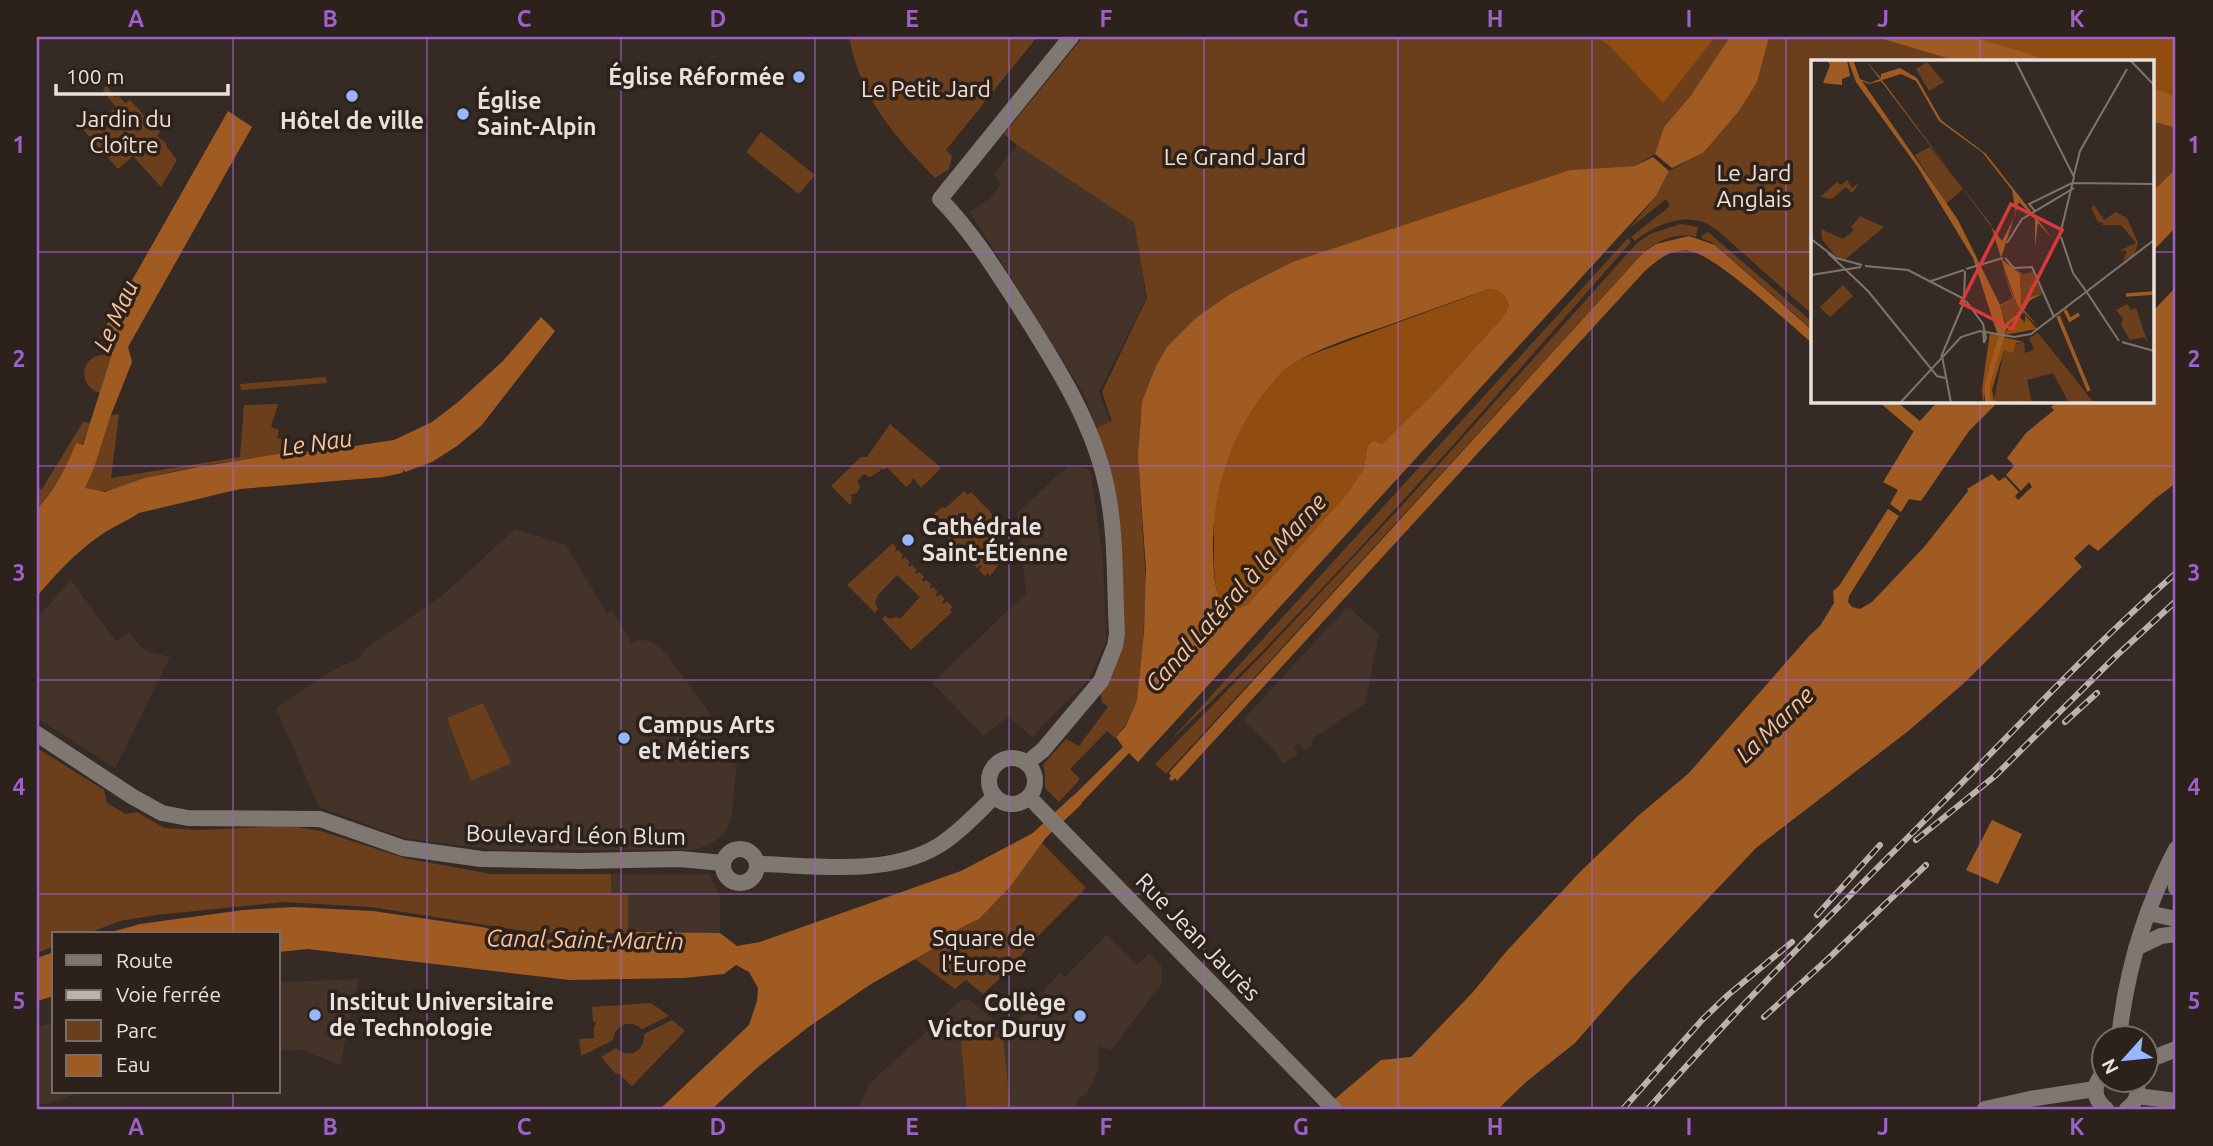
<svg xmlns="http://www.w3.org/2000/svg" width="2213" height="1146" font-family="Ubuntu,sans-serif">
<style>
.built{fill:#433328}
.green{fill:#6c3f1c}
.forest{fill:#904d0f}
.water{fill:#a05b23;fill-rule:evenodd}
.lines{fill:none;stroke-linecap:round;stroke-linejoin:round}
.canal{stroke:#a05b23;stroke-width:12}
.secondary{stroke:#7f7771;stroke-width:16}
.rail-casing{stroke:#bab2ad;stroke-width:6}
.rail{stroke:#2c221b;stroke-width:3.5;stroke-dasharray:10;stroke-linecap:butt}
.grid{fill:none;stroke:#9c62c8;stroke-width:2;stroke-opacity:0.55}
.poi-dot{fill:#97b6fd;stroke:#2c221b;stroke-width:2.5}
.labels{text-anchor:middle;stroke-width:7;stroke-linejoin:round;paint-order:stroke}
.poi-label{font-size:23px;font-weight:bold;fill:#e8e1dc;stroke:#2c221b;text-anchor:start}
.park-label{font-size:23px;fill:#f3dfd1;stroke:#2c221b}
.street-label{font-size:23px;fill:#e8e1dc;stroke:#2c221b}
.water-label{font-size:24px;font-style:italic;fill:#fbc198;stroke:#2c221b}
.inset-river{fill:none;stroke:#a05b23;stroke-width:3.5}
.inset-road{fill:none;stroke:#7d746e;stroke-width:2}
.view{fill:#d83a3a;fill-opacity:0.15;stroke:#d83a3a;stroke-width:3.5}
.inset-edge{fill:none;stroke:#e8e1dc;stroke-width:3.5}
.neatline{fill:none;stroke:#9c62c8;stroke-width:2.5}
.grid-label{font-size:23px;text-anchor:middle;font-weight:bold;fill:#9c62c8}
</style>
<rect width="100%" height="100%" fill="#362b24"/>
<g class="built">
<path d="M1017 145 1135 221 1146 299 1099 391 1110 422 1096 428 1085 396 970 212 990 198 1000 185 994 174Z"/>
<path d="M1069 465 1090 470 1091 474 1103 560 1106 640 1089 679 1032 737 1008 716 984 736 932 683 1026 593 1017 513Z"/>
<path d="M515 529 566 545 607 613 613 611 632 644 634 641 643 640 652 642 663 650 662 653 665 652 718 724 720 732 717 742 719 752 728 762 737 764 731 820 725 833 709 845 692 850H497L404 838 319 807 276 708 333 670 361 657V653L376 641 442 596Z"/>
<path d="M71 580 116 641 129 632 144 650 170 657 115 768 37 718V618Z"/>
<path d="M1348 606 1379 635 1365 704 1313 738 1312 745 1304 750 1299 743 1293 747 1298 754 1283 764 1274 750 1243 720Z"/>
<path d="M611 874H709L720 896V933L628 932V893H611Z"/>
<path d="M1107 935 1137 965 1149 954 1162 967V984L1111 1050 1098 1046 1099 1068 1087 1094 1081 1096 1077 1102V1109H863L858 1108 869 1084 961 1000 968 999 1009 1032 1060 972 1065 977Z"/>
<path d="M359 979 340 1065 302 1050H278V982Z"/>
<path d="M54 1021V1092H82L47 1104H38L37 1028Z"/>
</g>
<g class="green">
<path d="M849 37H1037L946 150 952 156 949 169 935 178C893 134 861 99 849 37Z"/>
<path d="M1083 37H1731L1693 92 1664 127 1655 154 1635 166 1570 170 1292 262 1230 294 1197 317 1140 420 1139 473 1146 585 1143 643 1137 701 1126 725 1115 738 1107 731 1070 769 1080 779 1059 802 1045 788V775L1043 765 1066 739 1079 746 1108 707 1102 702 1099 685 1117 635 1101 443 1096 428 1112 421 1102 392 1147 298 1134 222 1017 145 1004 134Z"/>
<path d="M1769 37H1934L2010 61H1812V314C1789 294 1766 274 1743 253 1731 243 1715 225 1700 221 1678 215 1651 227 1635 241L1631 237 1670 206 1666 199 1630 228 1656 196 1669 171 1703 153 1757 81Z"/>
<path d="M106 85 115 97 119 96 125 103 130 100 135 105 134 107 136 106 142 113V116L144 114 149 120 148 122 150 121 155 127 154 129H157L160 132 157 136 167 144 166 146 177 160 161 187 133 156 118 169 82 128 96 117 100 121 116 107 103 91Z"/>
<path d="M2152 107 2176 115V181L2152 205Z"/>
<path d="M761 132 815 175 799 194 746 152Z"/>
<path d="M1681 224 1698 227 1696 237C1677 232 1658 240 1644 252L1166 774 1155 764 1266 651 1408 499 1637 243 1650 234Z"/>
<path d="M1708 232 1812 322V329L1713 243 1701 238 1703 235Z"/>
<path d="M1628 238 1631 242 1454 444 1358 550 1259 655 1169 742Z"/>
<path d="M112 354 100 393C86 389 78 372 90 360 96 354 105 355 112 354Z"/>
<path d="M326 377 327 383 241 390 240 384Z"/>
<path d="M278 404 271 427 279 430 277 438 285 440 283 447 287 454C239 461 189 465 142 480 124 486 103 497 84 488L94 468 111 415 119 414 111 478 240 457 244 405Z"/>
<path d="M83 422 90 423 82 445 76 443C66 468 55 490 37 509V489H42Z"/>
<path d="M890 424 941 468 921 488 914 479H911L912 482 906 487 888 468 882 470 880 468V471L870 477 864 474 857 481 860 487 857 493 850 495 852 497 851 504H849L831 486 861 457H867Z"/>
<path d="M964 491 968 495 971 492 994 516 996 521 1000 563 990 576 988 573 985 576 979 570 982 566 981 565 977 568 972 563 975 559 973 557 970 561 964 555 967 551 966 550 962 553 957 548 961 544 959 543 956 546 951 541 954 538 952 536 949 540 943 534 947 531 945 530 942 532 937 527 939 524 938 523 935 525 929 519 931 517 934 520 935 518 933 515 942 507 946 508Z"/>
<path d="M893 543 896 548 895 552 898 550 903 555 901 558 903 559 905 557 910 562 908 564 909 567 912 565 917 570 915 572 916 574 919 572 924 577 922 579 923 582 926 580 931 584 930 589 933 587 938 592 935 595 937 597 940 594 945 599 942 602 944 604 947 601 953 607 950 610 952 612 911 650 882 619 885 616 890 619 897 617 900 619 920 597 897 575 877 596 878 597 875 602 878 609 875 613 847 585Z"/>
<path d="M483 703 511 763 471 781 447 718Z"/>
<path d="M37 748 104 790 107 803 126 814 137 812 164 828 198 830 291 826 321 831 404 858 491 874H611V893H628V934L531 932 371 907 284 902 156 915 120 921 86 934H54V946L37 953Z"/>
<path d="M1042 843 1086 888 1029 945 1014 965 983 994 966 980 955 989 915 959 938 946 962 927 979 919 1010 887Z"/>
<path d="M651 1003 669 1016 642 1029C630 1019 615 1024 613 1040L581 1056 579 1039 594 1038V1027L596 1023 593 1021 592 1007Z"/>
<path d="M672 1020 685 1031 632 1086 618 1073 616 1074 601 1057 616 1048C630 1060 645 1051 644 1034Z"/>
<path d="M1003 1037 1010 1106 967 1109 961 1041Z"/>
</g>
<g class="forest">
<path d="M1597 37H1715L1663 103 1610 46Z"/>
<path d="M1961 37H2176V102L2152 95V61H2040Z"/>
<path d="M1489 289C1502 291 1505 294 1509 306L1501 319 1434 393 1382 444 1373 440 1367 447 1364 468 1346 495 1248 604C1210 626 1214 563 1214 542 1214 530 1213 517 1215 505 1220 479 1228 452 1240 429 1252 406 1271 377 1294 363 1300 359 1307 357 1313 354Z"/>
</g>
<g class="water">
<path d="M1730 37H1769L1757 82 1738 112 1703 153 1672 168 1655 154 1664 127 1691 95Z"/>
<path d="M1877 37H1972L2052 61H1957Z"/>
<path d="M2152 89 2176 96V128L2152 121Z"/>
<path d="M228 111 252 127 128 347 132 362 111 415 94 468 85 488 105 492 145 478 198 467 291 452 321 451 394 440 432 422 458 402 503 361 541 317 555 331 481 426 457 446 432 462 405 472 404 470 402 473 383 477 240 489 139 513C128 521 113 526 101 535 77 551 56 574 37 596V509C55 490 66 468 76 443L83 445 112 354V347L100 337Z"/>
<path d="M1653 157 1669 171 1656 196 1148 751 1138 762 1129 753 1070 815 1062 807 1123 747 1116 737 1126 726 1137 700 1144 632 1146 569 1138 456 1142 402 1156 366 1167 347 1197 317 1230 294 1292 262 1570 170 1635 166ZM1489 289C1502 291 1505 294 1509 306L1501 319 1434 393 1382 444 1373 440 1367 447 1364 468 1346 495 1248 604C1223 619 1216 594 1214 574 1208 509 1224 445 1264 393 1273 382 1282 370 1294 363 1322 347 1353 337 1383 327 1419 314 1454 301 1489 289Z"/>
<path d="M2176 169V227L2152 252V192Z"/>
<path d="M1689 236 1715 245 1812 330V343C1788 323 1717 256 1690 251 1670 248 1656 261 1643 273L1177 781 1175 778 1172 781 1169 779 1171 776 1169 773 1644 252 1656 244Z"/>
<path d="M2176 287V483L2156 498 2098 551 2089 544 2074 558 2082 567 1962 685 1907 732 1756 848 1626 985 1575 1043 1526 1082 1498 1109H1323L1381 1060 1411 1057 1473 992 1505 953 1578 874 1638 816 1689 773 1810 635 1820 626 1834 603 1833 591 1839 586 1888 509 1899 516 1849 596 1848 602 1852 607 1860 609 1872 602 1925 546 1968 491 1967 489 1992 474 1999 481 2005 477 2019 492 2015 496 2018 500 2032 487 2029 482 2021 491 2006 475 2014 466 2007 458 2026 433 2054 410 2051 407 2058 401H2152V312Z"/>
<path d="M1938 401H1999L1969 431 1921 501 1909 499 1901 512 1890 504 1898 490 1883 482 1920 421Z"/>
<path d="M1992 820 2022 834 1998 884 1966 870Z"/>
<path d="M1037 831 1045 839 1010 887 979 919 962 927 938 946 871 984 807 1028 758 1067 712 1109H660L749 1025 757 1001 758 988 749 972 736 965 724 974 683 978 570 980 308 949 278 952V934H104L140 924 243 910 294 907 373 911 482 927 531 939 627 942 628 932 720 933 737 946 760 942 961 871Z"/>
<path d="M54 952V996L37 1001V958Z"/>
</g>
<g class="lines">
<g class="canal">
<path d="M1887 401 1927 435"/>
<path d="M1028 846 1076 801"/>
</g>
<g class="secondary">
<path d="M37 734 133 797 162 813 188 818 320 819 403 848 481 859 580 861 680 859 723 863"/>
<circle cx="1012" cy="781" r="23"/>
<path d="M1027 763 1043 750 1101 681 1115 646 1117 634C1114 582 1117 526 1104 476 1089 417 1056 365 1024 314 998 274 974 234 940 199L1071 37"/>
<path d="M1029 797 1334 1109"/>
<circle cx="740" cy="866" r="17"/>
<path d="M2173 857 2176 888"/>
<path d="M757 864C814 865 886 877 938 846 959 833 977 813 995 796"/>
<path d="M2148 913 2176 919"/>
<path d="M2136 948 2161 936 2176 934"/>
<path d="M2119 1038C2126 972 2145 908 2176 849"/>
<path d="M2146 1061 2176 1049"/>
<path d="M2104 1073C2092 1085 2093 1099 2106 1109"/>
<path d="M2137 1096 2176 1101"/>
<path d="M1985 1109 2030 1099 2095 1089"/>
<path d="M2127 1109C2137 1102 2141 1091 2134 1080"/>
</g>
<defs>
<g id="rail">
<path d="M2065 722 2097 693"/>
<path d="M1916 840 1995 776 2115 657 2176 601"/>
<path d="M1817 915 1880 845"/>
<path d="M1764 1017 1830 957 1926 865"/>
<path d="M1623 1109 1702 1020 1728 995 1792 942"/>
<path d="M1648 1109C1740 1004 1840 906 1938 807 2017 728 2092 646 2176 573"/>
</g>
</defs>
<use href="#rail" class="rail-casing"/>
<use href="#rail" class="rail"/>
</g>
<path class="grid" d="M233 37V934M427 37V1109M621 37V1109M815 37V1109M1009 37V1109M1204 37V1109M1398 37V1109M1592 37V1109M1786 37V1109M1980 37V61M37 252H1812M2152 252H2176M1980 401V1109M37 466H2176M37 680H2176M37 894H2176M233 1092V1109"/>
<g class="poi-dot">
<circle cx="799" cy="77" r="7"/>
<circle cx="352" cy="96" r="7"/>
<circle cx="463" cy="114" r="7"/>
<circle cx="908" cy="540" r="7"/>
<circle cx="624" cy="738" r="7"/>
<circle cx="315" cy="1015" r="7"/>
<circle cx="1080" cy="1016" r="7"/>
</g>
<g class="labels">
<g class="poi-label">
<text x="785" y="85" text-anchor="end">Église Réformée</text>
<text x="477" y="109">Église<tspan x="477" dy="26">Saint-Alpin</tspan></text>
<text x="352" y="129" text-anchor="middle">Hôtel de ville</text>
<text x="922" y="535">Cathédrale<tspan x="922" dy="26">Saint-Étienne</tspan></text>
<text x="638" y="733">Campus Arts<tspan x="638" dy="26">et Métiers</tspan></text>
<text x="329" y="1010">Institut Universitaire<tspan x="329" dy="26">de Technologie</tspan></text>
<text x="1066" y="1011" text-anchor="end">Collège<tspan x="1066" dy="26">Victor Duruy</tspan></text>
</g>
<g class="park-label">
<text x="926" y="97">Le Petit Jard</text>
<text x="124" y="127">Jardin du<tspan x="124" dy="26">Cloître</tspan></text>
<text x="1235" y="165">Le Grand Jard</text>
<text x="1754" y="181">Le Jard<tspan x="1754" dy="26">Anglais</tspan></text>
<text x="984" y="946">Square de<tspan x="984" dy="26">l'Europe</tspan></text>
</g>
<g class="street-label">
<text transform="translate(576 835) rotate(1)" y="8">Boulevard Léon Blum</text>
<text transform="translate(1198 937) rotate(46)" y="8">Rue Jean Jaurès</text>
</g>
<g class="water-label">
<text transform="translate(116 316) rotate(-66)" y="8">Le Mau</text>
<text transform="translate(317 443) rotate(-8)" y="8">Le Nau</text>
<text transform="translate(1236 593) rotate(-48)" y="8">Canal Latéral à la Marne</text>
<text transform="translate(1775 725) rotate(-44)" y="8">La Marne</text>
<text transform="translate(585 940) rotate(1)" y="8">Canal Saint-Martin</text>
</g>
</g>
<g transform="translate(1811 60)">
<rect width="343" height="343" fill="#362b24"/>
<path d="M116 2 133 22 118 31 105 9ZM119 87 152 129 135 144 104 95ZM36 120 41 128 49 122 41 133 35 127 21 139 9 137 26 122 30 125ZM283 145 293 160 305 152 316 158 327 183 323 195 312 201 316 191H308L325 183 310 165H290L293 163 287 162 280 148ZM49 156 73 167 35 199H27L11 179 10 169 32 179 43 170 40 167ZM193 201 212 214 222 212 231 233 210 246 206 239 210 222ZM191 204 214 254 209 253 196 265 188 246 203 238ZM32 225 42 236 19 257 9 247ZM316 244 320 250 325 248 337 283 333 277 319 280 310 265 312 259 305 250ZM227 273 261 315 283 343H258L242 313 216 320 221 343 183 340 193 289 213 282 214 293 220 291 223 289 218 278Z" fill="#6c3f1c"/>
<path d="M206 255 214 262V255L226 269 193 275ZM179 272 187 275 172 343 171 329ZM192 277 213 282 205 283 202 293 193 290 181 330 183 340 203 343H179V325Z" fill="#904d0f"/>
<path d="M16 0H36L39 16 31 19V25L12 23 19 5ZM37 0H42L49 19 59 23 69 19 54 0 70 18V14L89 8 106 18 130 60 175 94 241 178 227 163 224 187V159L208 142 190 198 180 165 70 21 58 24 51 21 147 160 189 245 202 238 190 205 203 238 189 246 194 264 211 250 206 244 190 199 209 214 210 246 220 237 232 234 219 240 213 250 228 268 212 251 196 267 179 325V343H174V325L187 276 162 198 106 106 45 22ZM90 14 105 21 128 61 172 93 201 130 205 154 191 181 71 20Z" fill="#a05b23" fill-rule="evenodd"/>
<path class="inset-river" d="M315 235 343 233M254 250 259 260 268 254M247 256 278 331"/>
<path class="inset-road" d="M204 0 263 117 249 175M319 0 343 25M263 115 269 91 316 9M224 151 218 144 261 123 343 124M250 177 262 213 275 231M0 179 25 198 51 205M196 183 211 159 263 128M17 193 57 231 126 316 134 318M194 198 203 208 221 207 243 257M54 206 97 210 153 239M155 209 192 198M0 215 50 207M120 221 153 210M275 231 308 281M153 240 154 211M155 241 172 264 175 278 173 283 172 271M311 282 343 291M131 296 140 343M130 297 154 240M89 343 150 277 169 271 203 277 220 274 343 180"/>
<path class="view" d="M200 144 251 170 201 269 150 243Z"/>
<rect width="343" height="343" class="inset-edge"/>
</g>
<rect width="2213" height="1146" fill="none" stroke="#2c221b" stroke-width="77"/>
<rect x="52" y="932" width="228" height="161" fill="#2c221b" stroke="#776e68" stroke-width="2"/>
<rect x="66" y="955" width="35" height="10" fill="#7f7771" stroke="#776e68" stroke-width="2"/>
<text x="116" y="968" font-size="21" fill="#e8e1dc">Route</text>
<rect x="66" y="990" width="35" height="10" fill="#bab2ad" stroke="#776e68" stroke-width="2"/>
<text x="116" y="1002" font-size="21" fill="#e8e1dc">Voie ferrée</text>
<rect x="66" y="1020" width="35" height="21" fill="#6c3f1c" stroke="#776e68" stroke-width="2"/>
<text x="116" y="1038" font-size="21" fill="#e8e1dc">Parc</text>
<rect x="66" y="1055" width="35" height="21" fill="#a05b23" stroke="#776e68" stroke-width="2"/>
<text x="116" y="1072" font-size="21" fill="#e8e1dc">Eau</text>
<g transform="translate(2125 1059) rotate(243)"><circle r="33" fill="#2c221b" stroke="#776e68" stroke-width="2"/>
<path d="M0-5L12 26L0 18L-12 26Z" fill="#97b6fd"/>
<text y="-10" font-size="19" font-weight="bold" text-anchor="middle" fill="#e8e1dc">N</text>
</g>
<path d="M56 84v10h172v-10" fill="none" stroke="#e8e1dc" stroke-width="3.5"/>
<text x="66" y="84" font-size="21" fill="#e8e1dc" stroke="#2c221b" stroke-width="5" paint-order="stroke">100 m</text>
<rect x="38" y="38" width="2136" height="1070" class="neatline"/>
<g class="grid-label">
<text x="136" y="27">A</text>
<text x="330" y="27">B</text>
<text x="524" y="27">C</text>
<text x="718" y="27">D</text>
<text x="912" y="27">E</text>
<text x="1106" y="27">F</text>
<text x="1301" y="27">G</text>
<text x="1495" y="27">H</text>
<text x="1689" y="27">I</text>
<text x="1883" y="27">J</text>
<text x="2077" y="27">K</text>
<text x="19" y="153">1</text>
<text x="2194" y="153">1</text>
<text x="19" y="367">2</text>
<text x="2194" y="367">2</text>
<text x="19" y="581">3</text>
<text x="2194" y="581">3</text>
<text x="19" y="795">4</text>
<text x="2194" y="795">4</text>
<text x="19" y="1009">5</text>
<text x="2194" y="1009">5</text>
<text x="136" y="1135">A</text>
<text x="330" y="1135">B</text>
<text x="524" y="1135">C</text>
<text x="718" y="1135">D</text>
<text x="912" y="1135">E</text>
<text x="1106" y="1135">F</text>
<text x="1301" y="1135">G</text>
<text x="1495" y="1135">H</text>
<text x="1689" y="1135">I</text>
<text x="1883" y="1135">J</text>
<text x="2077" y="1135">K</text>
</g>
</svg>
